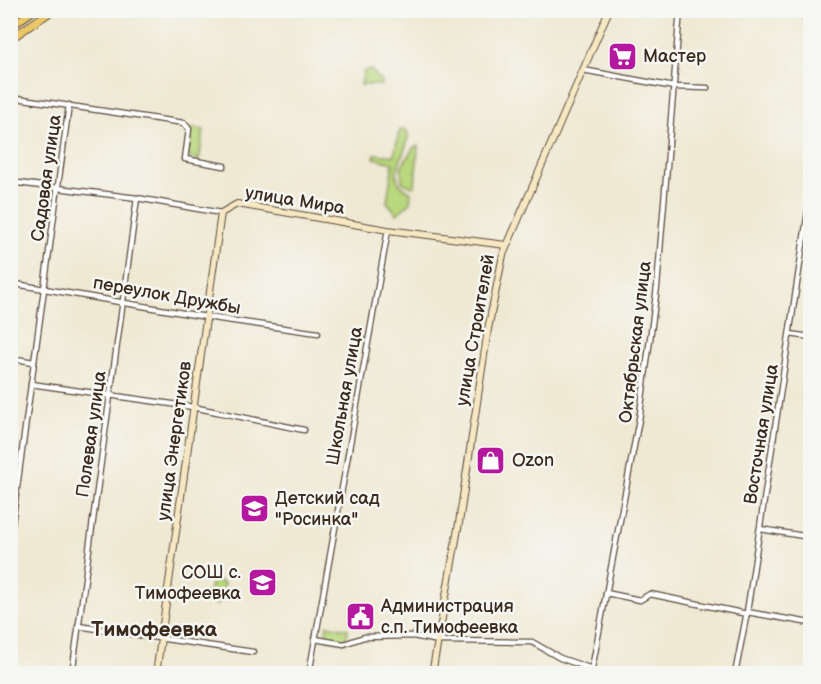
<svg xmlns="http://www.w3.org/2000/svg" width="821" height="684" font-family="'Balsamiq Sans',sans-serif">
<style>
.green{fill:#bad87e;stroke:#7a814e;stroke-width:1.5}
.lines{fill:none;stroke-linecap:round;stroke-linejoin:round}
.street-casing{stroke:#564739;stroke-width:7}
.secondary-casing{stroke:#564739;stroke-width:8}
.primary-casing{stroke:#564739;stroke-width:9}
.street{stroke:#fff;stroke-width:4.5}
.secondary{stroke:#f7e8c3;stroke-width:6}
.primary{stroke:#ebc669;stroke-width:7}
.labels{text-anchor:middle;stroke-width:5;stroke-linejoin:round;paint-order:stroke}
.poi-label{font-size:18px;fill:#3b2a1e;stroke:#f6f6f2;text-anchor:start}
.street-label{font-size:18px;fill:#3b2a1e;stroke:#f6f6f2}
.quarter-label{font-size:21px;font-weight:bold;fill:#3b2a1e;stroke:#f6f6f2}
</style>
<rect width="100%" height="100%" fill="#f6f6f2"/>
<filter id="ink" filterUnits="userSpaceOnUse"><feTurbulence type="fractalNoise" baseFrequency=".0167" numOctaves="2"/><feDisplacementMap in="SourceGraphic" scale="12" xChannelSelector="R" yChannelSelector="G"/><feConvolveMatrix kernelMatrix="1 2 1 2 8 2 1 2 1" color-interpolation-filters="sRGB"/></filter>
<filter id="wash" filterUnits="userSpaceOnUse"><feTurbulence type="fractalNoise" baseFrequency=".008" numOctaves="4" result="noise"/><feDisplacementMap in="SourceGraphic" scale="24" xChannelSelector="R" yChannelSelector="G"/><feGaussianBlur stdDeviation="1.35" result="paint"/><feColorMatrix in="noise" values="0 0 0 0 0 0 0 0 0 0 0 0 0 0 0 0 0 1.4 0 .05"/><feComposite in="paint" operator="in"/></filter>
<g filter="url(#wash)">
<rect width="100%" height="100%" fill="#efe9d3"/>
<g class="green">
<path d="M371 70 382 82 381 85H361L364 71Z"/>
<path d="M192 128 204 130 199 160 190 158 188 153Z"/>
<path d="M403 129 407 131C412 148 390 166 399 183 401 186 407 189 411 192L410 203 397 214 387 202 393 163 374 158 375 154 394 156 399 132Z"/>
<path d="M418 146 415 186 412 187 402 182 401 167 414 147Z"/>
<path d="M215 579 224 584 218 605 208 602 211 583Z"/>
<path d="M327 625 348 629 346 642 325 638Z"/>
</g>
</g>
<g filter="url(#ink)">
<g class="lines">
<defs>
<g id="street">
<path d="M752 10 810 16"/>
<path d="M10 47V50"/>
<path d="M583 70 674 87 707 88"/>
<path d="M10 97 184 123 189 129 185 159 224 166"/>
<path d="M10 182 137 198 221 213"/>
<path d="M10 283 206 317 318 333"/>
<path d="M790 334 810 337"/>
<path d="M10 358 34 362"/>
<path d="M31 384 193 407 304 430"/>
<path d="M760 529 810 537"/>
<path d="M10 539 69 105"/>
<path d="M606 593 640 600 650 594 747 614"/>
<path d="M747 612 810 623"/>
<path d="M78 626 253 652"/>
<path d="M315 639 344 644 364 637 413 636 439 641 532 642 560 658 592 669"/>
<path d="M72 674 137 198"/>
<path d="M309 674 388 230"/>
<path d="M591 674 640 414 657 287 680 10"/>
<path d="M735 674 747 612 810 198"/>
</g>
<g id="secondary">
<path d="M156 674 221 213 237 204 388 230 506 245"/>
<path d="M432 674 459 523 488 329 503 255 609 10"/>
</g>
<g id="primary">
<path d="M10 27 34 10"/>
<path d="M10 39 53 10"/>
</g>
</defs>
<use href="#street" class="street-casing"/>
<use href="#secondary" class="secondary-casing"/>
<use href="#primary" class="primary-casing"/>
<use href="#street" class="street"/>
<use href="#secondary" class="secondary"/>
<use href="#primary" class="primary"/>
</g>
</g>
<defs>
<symbol id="supermarket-square" viewBox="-11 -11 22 22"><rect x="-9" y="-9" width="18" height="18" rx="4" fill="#b5179e" stroke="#f6f6f2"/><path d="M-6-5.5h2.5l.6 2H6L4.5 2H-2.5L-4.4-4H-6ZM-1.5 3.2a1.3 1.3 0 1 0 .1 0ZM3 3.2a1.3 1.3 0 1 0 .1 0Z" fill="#fff"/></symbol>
<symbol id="shop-square" viewBox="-11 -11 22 22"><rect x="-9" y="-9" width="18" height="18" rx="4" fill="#b5179e" stroke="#f6f6f2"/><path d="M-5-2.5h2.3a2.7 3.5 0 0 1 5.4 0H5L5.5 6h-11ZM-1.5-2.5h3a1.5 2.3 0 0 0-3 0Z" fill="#fff"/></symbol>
<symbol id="school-square" viewBox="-11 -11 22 22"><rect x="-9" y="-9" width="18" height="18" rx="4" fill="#b5179e" stroke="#f6f6f2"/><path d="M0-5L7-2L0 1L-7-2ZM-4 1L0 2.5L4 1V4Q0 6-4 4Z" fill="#fff"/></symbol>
<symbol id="civic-square" viewBox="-11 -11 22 22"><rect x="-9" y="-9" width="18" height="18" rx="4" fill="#b5179e" stroke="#f6f6f2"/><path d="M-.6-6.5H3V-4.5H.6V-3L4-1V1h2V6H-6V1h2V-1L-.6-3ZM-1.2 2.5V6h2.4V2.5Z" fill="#fff"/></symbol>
</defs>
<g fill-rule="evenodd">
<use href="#supermarket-square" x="606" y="40" width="33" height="33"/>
<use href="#shop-square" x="474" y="444" width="33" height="33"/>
<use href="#school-square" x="238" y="492" width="33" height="33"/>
<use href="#school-square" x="246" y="566" width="33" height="33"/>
<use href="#civic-square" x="344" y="600" width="33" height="33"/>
</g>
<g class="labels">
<g class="poi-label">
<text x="643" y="62">Мастер</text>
<text x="512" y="466">Ozon</text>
<text x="275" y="504">Детский сад<tspan x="275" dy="21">"Росинка"</tspan></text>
<text x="241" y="578" text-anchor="end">СОШ с.<tspan x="241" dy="21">Тимофеевка</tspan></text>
<text x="381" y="612">Администрация<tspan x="381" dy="21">с.п. Тимофеевка</tspan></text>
</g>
<g class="street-label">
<text transform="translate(46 178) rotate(-82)" y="6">Садовая улица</text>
<text transform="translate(295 200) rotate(9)" y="6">улица Мира</text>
<text transform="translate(167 295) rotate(10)" y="6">переулок Дружбы</text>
<text transform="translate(475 330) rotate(-80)" y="6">улица Строителей</text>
<text transform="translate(635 342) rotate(-83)" y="6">Октябрьская улица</text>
<text transform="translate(344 396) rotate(-80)" y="6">Школьная улица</text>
<text transform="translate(91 434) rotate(-82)" y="6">Полевая улица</text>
<text transform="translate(761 434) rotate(-81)" y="6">Восточная улица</text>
<text transform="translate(174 441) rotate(-82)" y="6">улица Энергетиков</text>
</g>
<g class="quarter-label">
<text x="154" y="636">Тимофеевка</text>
</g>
</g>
<rect width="821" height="684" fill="none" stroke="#f6f6f2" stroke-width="36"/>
</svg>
